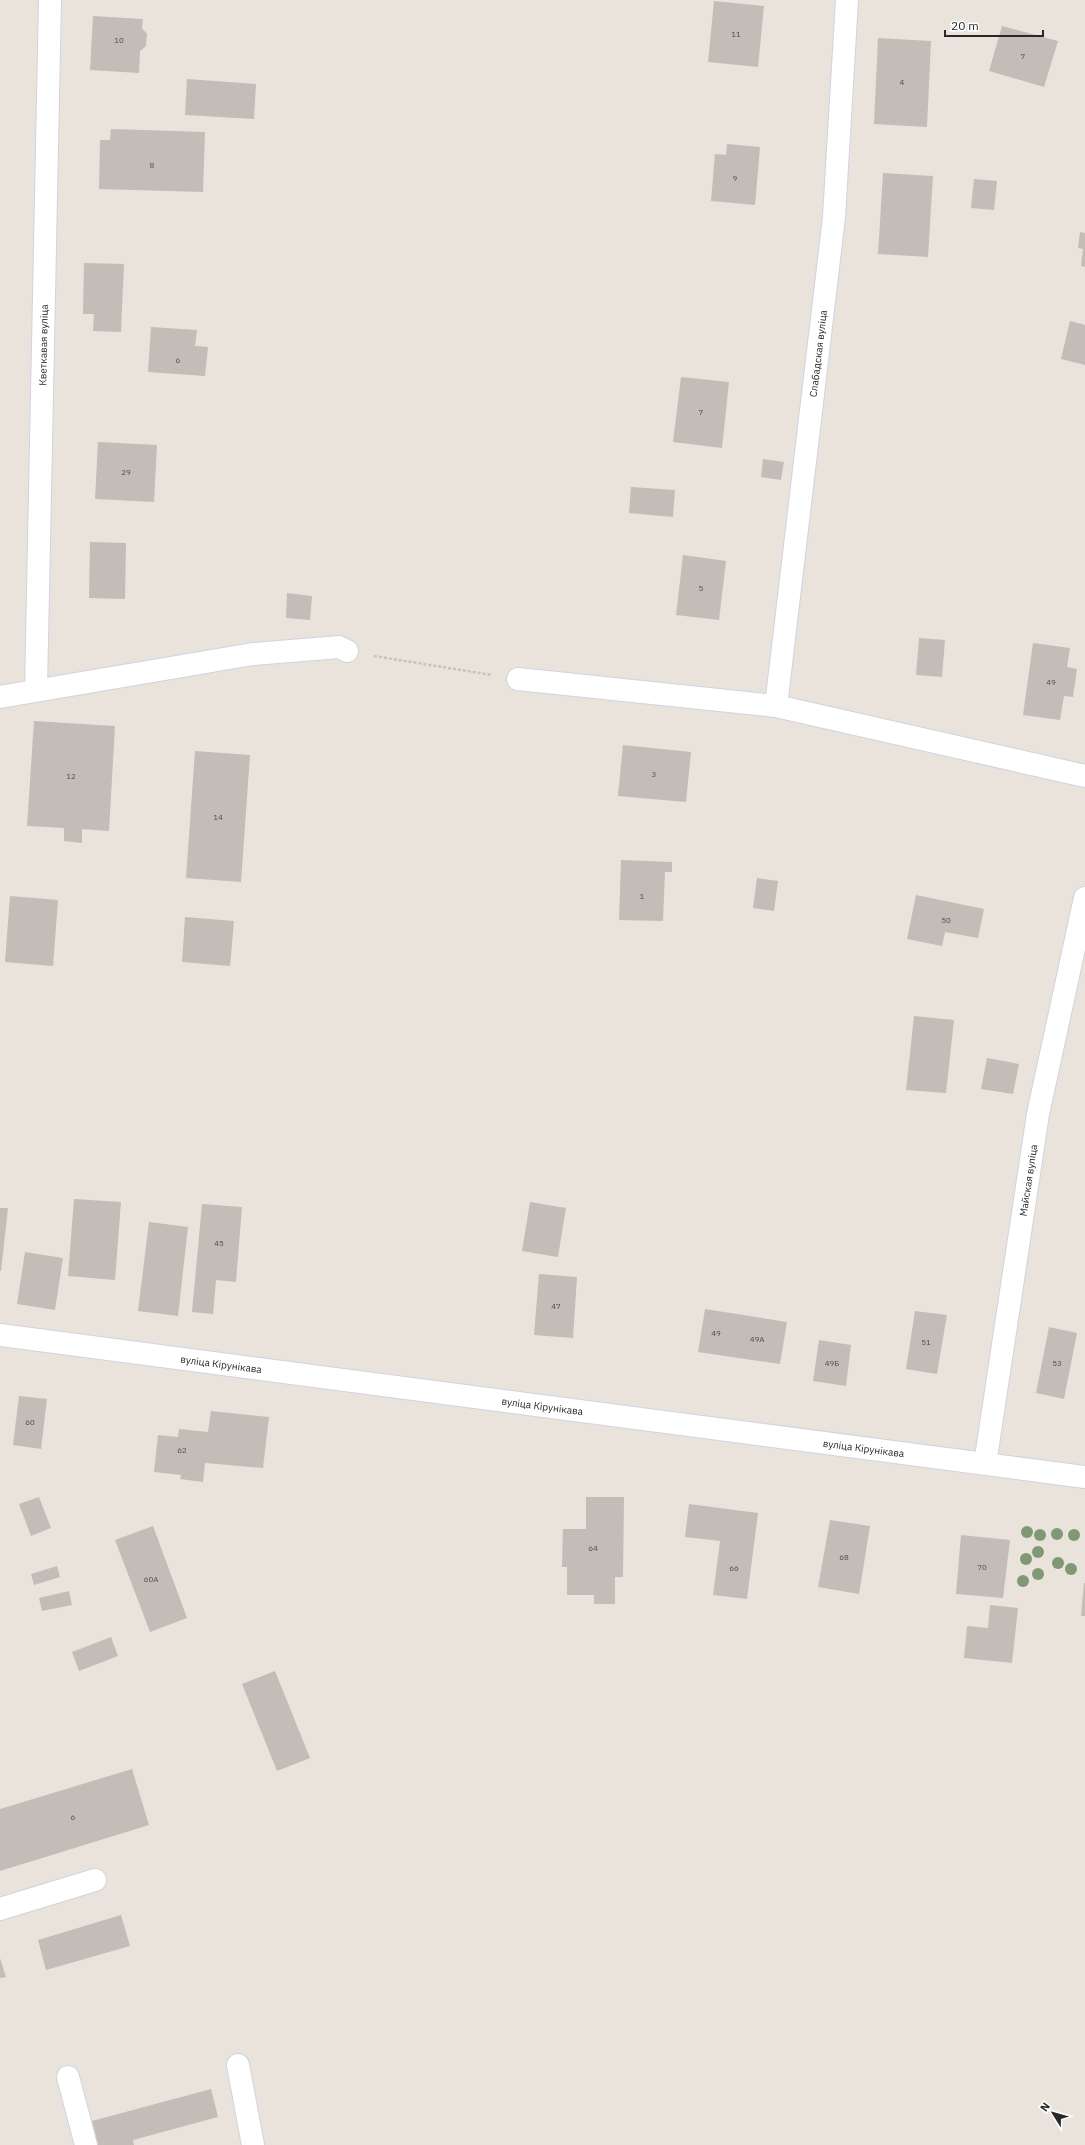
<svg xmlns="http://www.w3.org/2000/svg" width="1085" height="2145" font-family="'IBM Plex Sans',sans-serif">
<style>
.building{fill:#c2bdb7}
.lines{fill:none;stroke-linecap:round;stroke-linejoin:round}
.minor-casing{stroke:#d0d3e0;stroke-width:24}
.path{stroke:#c3c3c3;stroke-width:2.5;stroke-dasharray:3 2;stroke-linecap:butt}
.minor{stroke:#fff;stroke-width:22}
.tree{fill:#809974}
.labels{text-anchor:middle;stroke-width:3;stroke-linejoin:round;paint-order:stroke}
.number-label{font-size:8px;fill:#4e4d4c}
.street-label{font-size:10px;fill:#282828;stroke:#fff}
</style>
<rect width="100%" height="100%" fill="#e9e3db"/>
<g class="building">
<path d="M714 1 764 6 758 67 708 62Z"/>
<path d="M93 16 143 19 142 28 147 34 146 46 140 51 139 73 90 70Z"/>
<path d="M1002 26 1058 41 1044 87 989 71Z"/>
<path d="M878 38 931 41 927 127 874 124Z"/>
<path d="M187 79 256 84 254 119 185 115Z"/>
<path d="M111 129 205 132 203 192 99 189 100 140H110Z"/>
<path d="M727 144 760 147 755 205 711 201 715 154 726 155Z"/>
<path d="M883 173 933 176 928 257 878 254Z"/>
<path d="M974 179 997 181 994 210 971 208Z"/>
<path d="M1080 232 1085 233V267L1081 266 1083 249 1078 248Z"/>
<path d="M84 263 124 264 121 332 93 331 94 314H83Z"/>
<path d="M1070 321 1085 325V365L1061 359Z"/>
<path d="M151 327 197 330 195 346 208 347 205 376 148 372Z"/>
<path d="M681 377 729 382 722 448 673 442Z"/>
<path d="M98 442 157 445 154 502 95 499Z"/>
<path d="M763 459 784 462 781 480 761 477Z"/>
<path d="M631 487 675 490 673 517 629 513Z"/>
<path d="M90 542 126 543 125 599 89 598Z"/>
<path d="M683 555 726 561 719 620 676 615Z"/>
<path d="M287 593 312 596 310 620 286 618Z"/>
<path d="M919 638 945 640 942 677 916 675Z"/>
<path d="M1033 643 1070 648 1067 667 1077 669 1073 697 1064 696 1060 720 1023 715Z"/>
<path d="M34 721 115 726 109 831 82 829V843L64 841V828L27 826Z"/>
<path d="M623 745 691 752 686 802 618 796Z"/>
<path d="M195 751 250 755 241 882 186 878Z"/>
<path d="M621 860 672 862V872H665L663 921 619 920Z"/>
<path d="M757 878 778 881 774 911 753 908Z"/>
<path d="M916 895 984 909 978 938 945 932 942 946 907 939Z"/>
<path d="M10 896 58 900 53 966 5 962Z"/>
<path d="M185 917 234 921 230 966 182 962Z"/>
<path d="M914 1016 954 1020 946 1093 906 1090Z"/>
<path d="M987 1058 1019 1064 1013 1094 981 1089Z"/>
<path d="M74 1199 121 1202 115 1280 68 1276Z"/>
<path d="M530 1202 566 1208 558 1257 522 1251Z"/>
<path d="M202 1204 242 1207 236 1282 216 1280 213 1314 192 1312Z"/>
<path d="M0 1208H8L1 1271H0Z"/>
<path d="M149 1222 188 1227 178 1316 138 1311Z"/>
<path d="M25 1252 63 1258 55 1310 17 1304Z"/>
<path d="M539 1274 577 1277 573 1338 534 1335Z"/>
<path d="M705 1309 787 1322 780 1364 698 1352Z"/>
<path d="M915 1311 947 1315 937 1374 906 1369Z"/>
<path d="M1049 1327 1077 1333 1064 1399 1036 1393Z"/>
<path d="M819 1340 851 1345 846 1386 813 1381Z"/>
<path d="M19 1396 47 1399 41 1449 13 1445Z"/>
<path d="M211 1411 269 1417 263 1468 205 1463 203 1482 180 1479 181 1475 154 1472 158 1435 178 1437 179 1429 208 1432Z"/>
<path d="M39 1497 51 1528 31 1536 19 1504Z"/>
<path d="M586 1497H624L623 1577H615V1604H594V1595H567V1567H562L563 1529H586Z"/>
<path d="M689 1504 758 1513 747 1599 713 1595 720 1541 685 1537Z"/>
<path d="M830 1520 870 1526 859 1594 818 1587Z"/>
<path d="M153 1526 187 1618 150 1632 115 1540Z"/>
<path d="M961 1535 1010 1540 1003 1598 956 1594Z"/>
<path d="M57 1566 60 1577 34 1585 31 1574Z"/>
<path d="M1084 1583H1085V1616H1081Z"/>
<path d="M69 1591 72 1605 42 1611 39 1598Z"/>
<path d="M990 1605 1018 1608 1012 1663 964 1658 967 1626 988 1628Z"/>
<path d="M111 1637 118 1656 79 1671 72 1652Z"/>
<path d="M275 1671 310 1758 277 1771 242 1684Z"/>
<path d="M132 1769 149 1825 0 1871V1809Z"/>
<path d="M121 1915 130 1946 46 1970 38 1940Z"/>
<path d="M0 1958 6 1977 0 1978Z"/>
<path d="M211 2089 218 2117 133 2140 134 2145H98L92 2121Z"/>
</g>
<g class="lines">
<defs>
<g id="minor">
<path d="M518 679 776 706 1085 776"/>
<path id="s1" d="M36 690 50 0"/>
<path d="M0 697 253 654 339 647 347 651"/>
<path id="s2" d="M776 706 834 217 847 0"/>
<path id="s3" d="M0 1335 1085 1477"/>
<path id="s4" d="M985 1464 1038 1114 1085 898"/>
<path d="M0 1909 95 1880"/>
<path d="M238 2065 253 2145"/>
<path d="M68 2077 86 2145"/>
</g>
</defs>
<use href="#minor" class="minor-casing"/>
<path class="path" d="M374 656 492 675"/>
<use href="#minor" class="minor"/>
</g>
<g class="tree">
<circle cx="1027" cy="1532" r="6"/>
<circle cx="1057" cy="1534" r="6"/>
<circle cx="1040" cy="1535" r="6"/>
<circle cx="1074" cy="1535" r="6"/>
<circle cx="1038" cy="1552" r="6"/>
<circle cx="1026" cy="1559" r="6"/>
<circle cx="1058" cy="1563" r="6"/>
<circle cx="1071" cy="1569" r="6"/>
<circle cx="1038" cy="1574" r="6"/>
<circle cx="1023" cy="1581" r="6"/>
</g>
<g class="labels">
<g class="number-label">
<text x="736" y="37">11</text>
<text x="119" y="43">10</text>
<text x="1023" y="59">7</text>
<text x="902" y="85">4</text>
<text x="152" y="168">8</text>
<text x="735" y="181">9</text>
<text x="178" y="363">6</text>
<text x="701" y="415">7</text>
<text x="126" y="475">29</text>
<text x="701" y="591">5</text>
<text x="1051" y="685">49</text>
<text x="654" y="777">3</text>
<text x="71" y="779">12</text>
<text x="218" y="820">14</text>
<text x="642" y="899">1</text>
<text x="946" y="923">50</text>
<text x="219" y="1246">45</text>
<text x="556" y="1309">47</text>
<text x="716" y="1336">49</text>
<text x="757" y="1342">49А</text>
<text x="926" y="1345">51</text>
<text x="832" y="1366">49Б</text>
<text x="1057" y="1366">53</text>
<text x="30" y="1425">60</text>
<text x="182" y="1453">62</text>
<text x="593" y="1551">64</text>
<text x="844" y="1560">68</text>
<text x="982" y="1570">70</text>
<text x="734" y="1571">66</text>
<text x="151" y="1582">60А</text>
<text x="73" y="1820">6</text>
</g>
<g class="street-label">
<text dy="4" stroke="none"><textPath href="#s1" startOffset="345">Кветкавая вуліца</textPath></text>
<text dy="4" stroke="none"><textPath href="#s2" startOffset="355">Слабадская вуліца</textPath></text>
<text dy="4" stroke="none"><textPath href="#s4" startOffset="287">Майская вуліца</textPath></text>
<text dy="4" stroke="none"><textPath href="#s3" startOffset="223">вуліца Кірунікава</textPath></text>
<text dy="4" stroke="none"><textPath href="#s3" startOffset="547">вуліца Кірунікава</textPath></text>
<text dy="4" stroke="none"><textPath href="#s3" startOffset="871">вуліца Кірунікава</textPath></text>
</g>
</g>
<g transform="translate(1053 2113) rotate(307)" stroke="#ffffff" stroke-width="3" paint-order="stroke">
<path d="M0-3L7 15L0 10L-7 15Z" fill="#282828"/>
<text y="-6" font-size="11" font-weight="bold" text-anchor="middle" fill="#282828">N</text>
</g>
<path d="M945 30v6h98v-6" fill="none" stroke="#282828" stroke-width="2"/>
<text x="951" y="30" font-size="12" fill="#282828" stroke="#ffffff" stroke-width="3" paint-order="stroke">20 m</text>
</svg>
